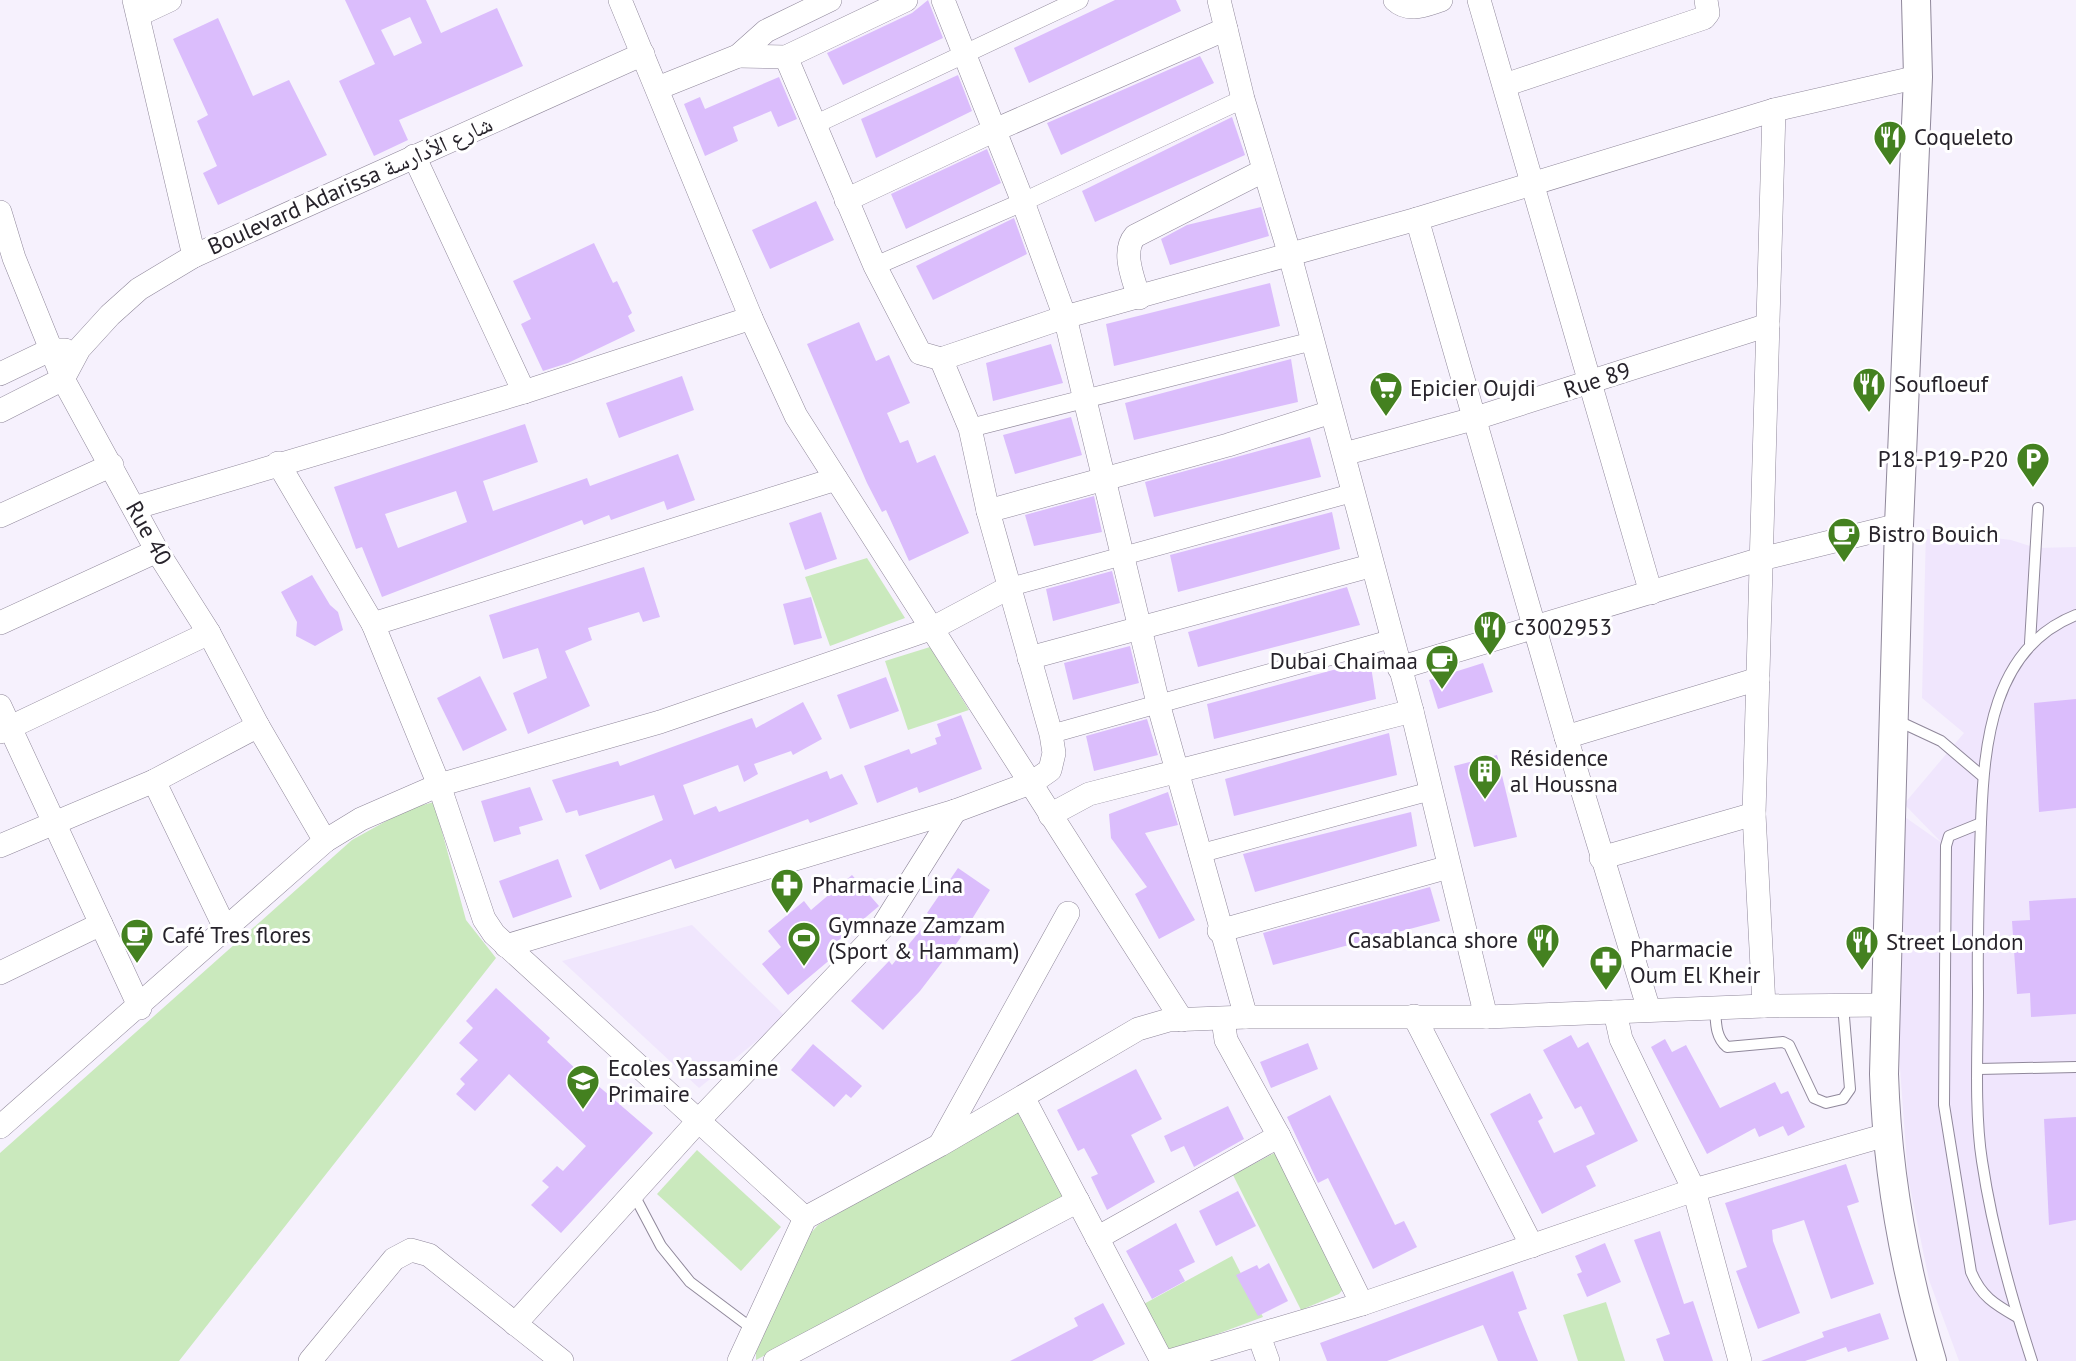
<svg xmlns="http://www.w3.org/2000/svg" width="2076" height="1361" font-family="'PT Sans','Noto Naskh Arabic',sans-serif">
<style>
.built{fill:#f0e6fd}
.green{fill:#cae9bd}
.building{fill:#dbbdfc;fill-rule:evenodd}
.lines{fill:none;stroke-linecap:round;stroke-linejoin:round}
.service-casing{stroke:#90889b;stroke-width:12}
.pedestrian-casing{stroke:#90889b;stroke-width:19}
.minor-casing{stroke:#90889b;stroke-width:24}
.tertiary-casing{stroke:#90889b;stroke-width:30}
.service{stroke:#fff;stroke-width:10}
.pedestrian{stroke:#fff;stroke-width:18}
.minor{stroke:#fff;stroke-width:23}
.tertiary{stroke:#fff;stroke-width:28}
.labels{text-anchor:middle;stroke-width:6;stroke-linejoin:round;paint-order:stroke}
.poi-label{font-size:23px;fill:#27232b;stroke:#fff;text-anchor:start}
.street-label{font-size:23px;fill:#27232b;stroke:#fff}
</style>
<rect width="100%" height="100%" fill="#f6f1fd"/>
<g class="built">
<path d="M1926 529 2011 540 2036 548 2076 547V1361H1959L1929 1280 1908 1178 1897 1027 1902 815 1942 843 1904 804 1964 733 1922 698Z"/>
<path d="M692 925 786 1017 699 1088 562 961Z"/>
</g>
<g class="green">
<path d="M867 558 905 618 830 646 805 577Z"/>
<path d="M930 647 969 710 908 730 885 661Z"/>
<path d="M434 802 466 920 496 958 179 1361H0V1153L352 840 408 809Z"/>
<path d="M1019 1112 1065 1190 1062 1199 756 1360V1352L809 1235 818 1225 1012 1113Z"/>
<path d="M697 1150 781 1227 741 1271 657 1194Z"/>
<path d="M1276 1152 1344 1288 1339 1294 1301 1310 1233 1175Z"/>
<path d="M1232 1256 1263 1317 1177 1349 1168 1348 1142 1305Z"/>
<path d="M1606 1302 1625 1361H1578L1563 1315Z"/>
</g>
<g class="building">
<path d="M345 0H426L441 33 497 8 523 66 399 120 408 140 374 156 339 81 375 64ZM410 17 422 43 394 56 381 30Z"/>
<path d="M928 0 943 38 843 85 827 53 912 13Z"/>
<path d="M1115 0H1176L1181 11 1029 83 1014 48Z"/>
<path d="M218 18 253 96 289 80 327 155 218 205 203 173 217 166 197 121 208 115 173 39Z"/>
<path d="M1200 56 1214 83 1061 155 1047 123Z"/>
<path d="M958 75 972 111 876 158 861 119Z"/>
<path d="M779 77 797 119 778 127 771 111 733 127 738 141 705 156 684 104 700 97 705 109Z"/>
<path d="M1232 117 1245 155 1095 222 1082 191Z"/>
<path d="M987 149 1001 183 906 229 891 194Z"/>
<path d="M816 201 834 240 770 269 752 230Z"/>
<path d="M1261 207 1269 236 1170 265 1161 239 1187 225Z"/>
<path d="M1014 218 1027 254 933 300 916 266Z"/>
<path d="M594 243 613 283 617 281 632 313 628 316 635 331 568 363 543 371 521 324 531 319 513 281Z"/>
<path d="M1270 283 1280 326 1114 366 1106 324Z"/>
<path d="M859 322 876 361 889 355 910 403 887 413 900 443 908 440 917 463 935 455 969 533 909 561 886 510 882 512 867 483 807 344Z"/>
<path d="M1051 344 1063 383 993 401 986 363Z"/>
<path d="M1291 359 1298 402 1134 440 1125 403Z"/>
<path d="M682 376 694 410 619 438 606 403Z"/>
<path d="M1071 417 1082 455 1015 474 1003 435Z"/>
<path d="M525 424 538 462 483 481 493 511 587 478 590 486 678 454 695 500 667 510 664 501 611 520 609 515 584 525 582 520 382 597 362 547 356 549 334 487ZM456 491 467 522 398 548 385 514Z"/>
<path d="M1310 437 1321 477 1154 517 1145 482Z"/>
<path d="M1094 496 1102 532 1034 546 1025 515Z"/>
<path d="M821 512 837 559 805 570 789 523Z"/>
<path d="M1332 512 1340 549 1178 592 1170 555Z"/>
<path d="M644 567 660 617 643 622 639 612 588 628 592 640 565 651 590 706 528 734 513 693 547 678 538 648 503 659 489 615Z"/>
<path d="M1112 571 1120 603 1053 621 1046 589Z"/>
<path d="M312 575 330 605 338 612 343 630 315 646 296 636 297 622 281 592Z"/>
<path d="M1347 587 1360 625 1198 667 1188 632Z"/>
<path d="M811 597 822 638 794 645 783 604Z"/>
<path d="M1130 646 1139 683 1073 700 1064 663Z"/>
<path d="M1370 660 1376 699 1214 739 1207 704Z"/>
<path d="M1483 663 1493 692 1438 709 1429 680Z"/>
<path d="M480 676 507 730 463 751 437 698Z"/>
<path d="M886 677 899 711 850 729 837 695Z"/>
<path d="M2076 699V808L2039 812 2034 703Z"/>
<path d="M803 702 822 739 793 755 791 751 754 764 758 774 744 782 738 765 683 785 694 815 716 806 719 812 827 771 830 779 842 774 858 804 810 823 808 819 675 869 671 859 600 890 585 855 663 820 654 795 579 816 577 810 566 813 552 780 618 761 620 766 752 718 756 728Z"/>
<path d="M961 715 982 769 919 793 917 787 877 803 864 766 909 749 911 754 937 744 935 738 941 736 937 724Z"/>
<path d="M1147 719 1158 755 1094 771 1086 736Z"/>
<path d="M1389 733 1397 775 1234 816 1225 779Z"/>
<path d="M1497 755 1517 837 1474 847 1454 766Z"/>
<path d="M530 787 543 820 519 827 521 834 494 842 481 801Z"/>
<path d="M1168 792 1178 825 1145 833 1195 920 1159 939 1135 894 1147 887 1111 838 1109 814Z"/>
<path d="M1411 812 1417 846 1255 892 1243 854Z"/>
<path d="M558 859 572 897 513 918 499 881Z"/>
<path d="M958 868 990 890 959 940 920 991 883 1030 851 1001 889 961 892 965 932 916 927 913Z"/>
<path d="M852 875 879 906 826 951 832 958 788 995 762 964 781 947 768 931 804 901 811 910Z"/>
<path d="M1430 887 1440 921 1273 965 1263 933Z"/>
<path d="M2076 898V1014L2031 1017 2030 993 2017 994 2012 921 2030 920 2029 901Z"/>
<path d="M496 988 550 1038 547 1042 594 1086 596 1084 653 1133 561 1233 531 1205 549 1187 542 1181 557 1166 563 1171 586 1146 509 1074 475 1111 456 1094 465 1084 460 1079 478 1060 459 1043 473 1028 466 1021Z"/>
<path d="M1571 1035 1578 1048 1588 1042 1638 1141 1586 1166 1596 1186 1542 1214 1490 1114 1530 1093 1543 1118 1538 1121 1554 1153 1595 1134 1581 1106 1575 1109 1543 1050Z"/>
<path d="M1665 1039 1672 1052 1686 1045 1720 1108 1775 1082 1781 1094 1788 1091 1805 1127 1788 1136 1783 1126 1759 1137 1755 1128 1707 1154 1651 1047Z"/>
<path d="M1308 1043 1318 1069 1271 1088 1260 1062Z"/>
<path d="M813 1044 862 1086 851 1098 846 1094 834 1107 791 1070Z"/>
<path d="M1136 1069 1162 1119 1131 1135 1155 1182 1107 1210 1091 1177 1098 1174 1084 1148 1078 1151 1057 1110Z"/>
<path d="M1330 1095 1395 1225 1404 1221 1417 1247 1373 1269 1328 1178 1318 1183 1287 1117Z"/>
<path d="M1228 1106 1244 1139 1194 1167 1184 1146 1171 1152 1164 1136Z"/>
<path d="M2076 1117V1220L2049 1225 2044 1119Z"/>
<path d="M1846 1164 1859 1202 1847 1206 1874 1284 1831 1299 1804 1220 1772 1230 1773 1241 1800 1313 1758 1329 1736 1271 1747 1267 1725 1203Z"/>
<path d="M1238 1191 1256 1226 1216 1246 1199 1211Z"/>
<path d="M1176 1223 1195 1262 1179 1270 1185 1281 1152 1299 1126 1251Z"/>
<path d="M1660 1231 1684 1304 1693 1301 1713 1361H1664L1656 1339 1670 1334 1634 1240Z"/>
<path d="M1605 1243 1621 1282 1587 1297 1577 1274 1582 1272 1575 1256Z"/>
<path d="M1269 1263 1288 1301 1258 1316 1236 1275 1257 1265 1259 1269Z"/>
<path d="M1513 1271 1527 1309 1518 1312 1538 1361H1498L1483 1325 1387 1361H1327L1320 1343Z"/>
<path d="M1103 1303 1125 1344 1092 1361H1010L1078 1326 1074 1318Z"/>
<path d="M1880 1313 1889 1339 1848 1352 1846 1347 1805 1361H1761L1824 1337 1822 1332Z"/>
</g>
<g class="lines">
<defs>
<g id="service">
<path d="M2030 643 2038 508"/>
<path d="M1896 720 1941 741 1981 775"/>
<path d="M1981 823 1949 836 1946 846 1944 1105 1971 1272C1981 1296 1994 1304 2017 1317"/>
<path d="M1715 1007C1716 1022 1715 1037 1727 1047L1783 1042 1789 1045 1814 1098 1826 1103 1843 1099 1850 1089 1843 1005"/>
<path d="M1979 1069 2076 1067"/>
<path d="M633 1193 661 1246 690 1282 754 1330"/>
<path d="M2032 1361C2011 1297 1992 1228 1982 1161 1974 1111 1978 1043 1978 991 1977 935 1979 879 1981 822 1984 744 1992 648 2076 615"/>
</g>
<g id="pedestrian">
<path d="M814 125 1079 0"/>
<path d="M875 266 1023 202 1243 99"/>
<path d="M970 428 1313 341"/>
<path d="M1010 587 1352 493"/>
<path d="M1051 734 1391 639"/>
<path d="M1198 854 1431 791"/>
</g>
<g id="minor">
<path d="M134 0 194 256"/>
<path d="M620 0 751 318 796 416 1182 1020"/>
<path d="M943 0 1023 202 1065 317 1158 703 1246 1017"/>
<path d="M1219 0 1243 99 1289 252 1412 711 1486 1017"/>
<path d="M1395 0C1409 13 1425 5 1441 0"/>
<path d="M1479 0 1651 593"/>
<path d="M138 15 170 0"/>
<path d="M738 56 786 57 906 0"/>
<path d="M1505 85 1704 18 1708 13 1706 0"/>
<path d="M658 88 738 56 766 31 830 0"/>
<path d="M414 156 524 392"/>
<path d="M846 200 995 130 1226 29"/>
<path d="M0 212 14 258 63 379 157 551 209 633 258 726 325 841"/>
<path d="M1417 219 1566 737 1649 1010"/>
<path d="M1139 298C1134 280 1121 252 1135 236L1263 171"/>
<path d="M941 359 1065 317 1417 219 1774 110 1918 77"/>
<path d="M0 374 50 350H65"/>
<path d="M0 411 63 379 79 349 110 315 139 289 194 256 643 54"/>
<path d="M1344 454 1473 419 1768 325"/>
<path d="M278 463 373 624 439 785 484 919 494 934 805 1218"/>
<path d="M134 508 524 392 751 318"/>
<path d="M988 511 1228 445 1331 412"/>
<path d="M0 516 112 465"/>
<path d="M0 623 157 551"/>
<path d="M373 624 836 479"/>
<path d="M1029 658 1370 566"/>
<path d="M1399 668 1761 559 1899 525"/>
<path d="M0 706 140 1008"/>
<path d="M0 732 209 633"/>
<path d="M1566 737 1758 679"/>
<path d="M154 781 226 930"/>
<path d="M1050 815 1089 794 1412 711"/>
<path d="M0 846 154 781 258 726"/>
<path d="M1601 858 1754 814"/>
<path d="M1219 931 1449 867"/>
<path d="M506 946 955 811 1033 782 1050 770 1054 753 1051 734 988 511 970 428 941 359 920 353 875 266 786 57"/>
<path d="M0 973 101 924"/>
<path d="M1764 1006 1754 814 1774 110"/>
<path d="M1615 1012 1621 1039 1694 1190 1740 1361"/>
<path d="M1414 1016 1532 1246"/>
<path d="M1223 1020 1226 1040 1279 1136 1362 1304"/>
<path d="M1023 1097 1162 1361"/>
<path d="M0 1127 325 841 361 819 439 785 660 722 933 628 1010 587"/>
<path d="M941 1143 1068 913"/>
<path d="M1097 1238 1279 1136"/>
<path d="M515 1324 700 1119 881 929 955 811"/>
<path d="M1259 1336 1268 1361"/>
<path d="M310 1361 394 1259 411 1250 429 1255 562 1361"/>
<path d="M739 1361 805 1218 940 1145 1138 1029 1169 1020 1246 1017H1486L1764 1006 1886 1005"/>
<path d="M775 1361 1078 1201"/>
<path d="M1169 1361 1362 1304 1694 1190 1886 1135"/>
</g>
<path id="tertiary" d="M1916 0 1918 77 1899 525 1884 1074C1887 1172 1904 1267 1932 1361"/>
</defs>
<use href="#service" class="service-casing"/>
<use href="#pedestrian" class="pedestrian-casing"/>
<use href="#minor" class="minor-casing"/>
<use href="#tertiary" class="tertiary-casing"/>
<use href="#service" class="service"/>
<use href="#pedestrian" class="pedestrian"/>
<use href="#minor" class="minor"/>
<use href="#tertiary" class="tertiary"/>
</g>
<defs>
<symbol id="restaurant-pin" viewBox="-11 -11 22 30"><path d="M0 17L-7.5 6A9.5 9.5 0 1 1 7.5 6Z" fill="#448120" stroke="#fff"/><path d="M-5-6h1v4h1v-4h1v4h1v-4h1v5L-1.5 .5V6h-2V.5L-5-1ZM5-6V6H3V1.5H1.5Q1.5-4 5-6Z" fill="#fff"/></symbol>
<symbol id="supermarket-pin" viewBox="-11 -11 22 30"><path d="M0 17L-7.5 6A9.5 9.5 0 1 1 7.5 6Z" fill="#448120" stroke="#fff"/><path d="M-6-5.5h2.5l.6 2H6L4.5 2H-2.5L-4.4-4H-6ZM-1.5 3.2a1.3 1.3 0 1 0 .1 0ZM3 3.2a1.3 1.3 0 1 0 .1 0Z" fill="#fff"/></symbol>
<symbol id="parking-pin" viewBox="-11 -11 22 30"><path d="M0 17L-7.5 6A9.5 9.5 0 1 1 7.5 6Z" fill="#448120" stroke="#fff"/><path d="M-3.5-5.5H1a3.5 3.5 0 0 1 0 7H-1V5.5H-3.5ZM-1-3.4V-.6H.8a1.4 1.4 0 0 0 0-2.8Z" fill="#fff"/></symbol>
<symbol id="cafe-pin" viewBox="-11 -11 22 30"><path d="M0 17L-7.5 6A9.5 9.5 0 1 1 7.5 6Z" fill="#448120" stroke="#fff"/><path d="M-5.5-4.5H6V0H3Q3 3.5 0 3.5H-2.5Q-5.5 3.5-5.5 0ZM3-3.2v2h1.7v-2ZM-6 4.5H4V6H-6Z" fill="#fff"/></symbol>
<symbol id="building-pin" viewBox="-11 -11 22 30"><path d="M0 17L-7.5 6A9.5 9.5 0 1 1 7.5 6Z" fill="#448120" stroke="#fff"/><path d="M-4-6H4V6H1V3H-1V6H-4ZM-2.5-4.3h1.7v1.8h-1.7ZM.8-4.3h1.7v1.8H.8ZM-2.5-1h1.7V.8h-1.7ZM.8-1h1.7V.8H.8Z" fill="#fff"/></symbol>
<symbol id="pharmacy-pin" viewBox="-11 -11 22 30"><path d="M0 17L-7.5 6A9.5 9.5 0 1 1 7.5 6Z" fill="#448120" stroke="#fff"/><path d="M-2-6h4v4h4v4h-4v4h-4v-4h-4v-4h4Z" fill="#fff"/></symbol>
<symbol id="stadium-pin" viewBox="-11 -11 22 30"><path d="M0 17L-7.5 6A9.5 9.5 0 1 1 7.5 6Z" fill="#448120" stroke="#fff"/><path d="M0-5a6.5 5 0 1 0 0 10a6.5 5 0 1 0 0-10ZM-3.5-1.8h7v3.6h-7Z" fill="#fff"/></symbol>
<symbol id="school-pin" viewBox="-11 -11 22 30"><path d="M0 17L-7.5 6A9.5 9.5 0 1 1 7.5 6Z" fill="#448120" stroke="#fff"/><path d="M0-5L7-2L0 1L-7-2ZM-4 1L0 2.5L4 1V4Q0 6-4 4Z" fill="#fff"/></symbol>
</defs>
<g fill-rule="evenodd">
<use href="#restaurant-pin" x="1871" y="118" width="38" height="52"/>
<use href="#restaurant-pin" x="1850" y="365" width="38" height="52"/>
<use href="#supermarket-pin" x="1367" y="369" width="38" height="52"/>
<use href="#parking-pin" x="2014" y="440" width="38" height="52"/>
<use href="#cafe-pin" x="1825" y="515" width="38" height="52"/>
<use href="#restaurant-pin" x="1471" y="608" width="38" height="52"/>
<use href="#cafe-pin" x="1423" y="642" width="38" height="52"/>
<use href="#building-pin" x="1466" y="752" width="38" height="52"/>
<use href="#pharmacy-pin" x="768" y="866" width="38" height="52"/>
<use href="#cafe-pin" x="118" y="916" width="38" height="52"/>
<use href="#stadium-pin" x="785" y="919" width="38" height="52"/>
<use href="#restaurant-pin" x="1524" y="921" width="38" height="52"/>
<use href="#restaurant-pin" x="1843" y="923" width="38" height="52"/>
<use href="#pharmacy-pin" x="1587" y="943" width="38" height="52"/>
<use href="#school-pin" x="564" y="1062" width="38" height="52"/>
</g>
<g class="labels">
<g class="poi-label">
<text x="1914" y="145">Coqueleto</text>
<text x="1894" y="392">Soufloeuf</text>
<text x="1410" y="396">Epicier Oujdi</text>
<text x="2008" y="467" text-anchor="end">P18-P19-P20</text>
<text x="1868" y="542">Bistro Bouich</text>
<text x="1514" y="635">c3002953</text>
<text x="1418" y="669" text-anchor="end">Dubai Chaimaa</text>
<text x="1510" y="766">Résidence<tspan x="1510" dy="26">al Houssna</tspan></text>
<text x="812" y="893">Pharmacie Lina</text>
<text x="828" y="933">Gymnaze Zamzam<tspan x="828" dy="26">(Sport &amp; Hammam)</tspan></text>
<text x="162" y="943">Café Tres flores</text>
<text x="1518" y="948" text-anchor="end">Casablanca shore</text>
<text x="1886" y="950">Street London</text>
<text x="1630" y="957">Pharmacie<tspan x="1630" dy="26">Oum El Kheir</tspan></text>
<text x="608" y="1076">Ecoles Yassamine<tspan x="608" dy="26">Primaire</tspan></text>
</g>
<g class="street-label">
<text transform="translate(350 185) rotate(-24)" y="8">Boulevard Adarissa شارع الأدارسة</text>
<text transform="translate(1597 380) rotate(-18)" y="8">Rue 89</text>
<text transform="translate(149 533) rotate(61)" y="8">Rue 40</text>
</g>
</g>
</svg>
